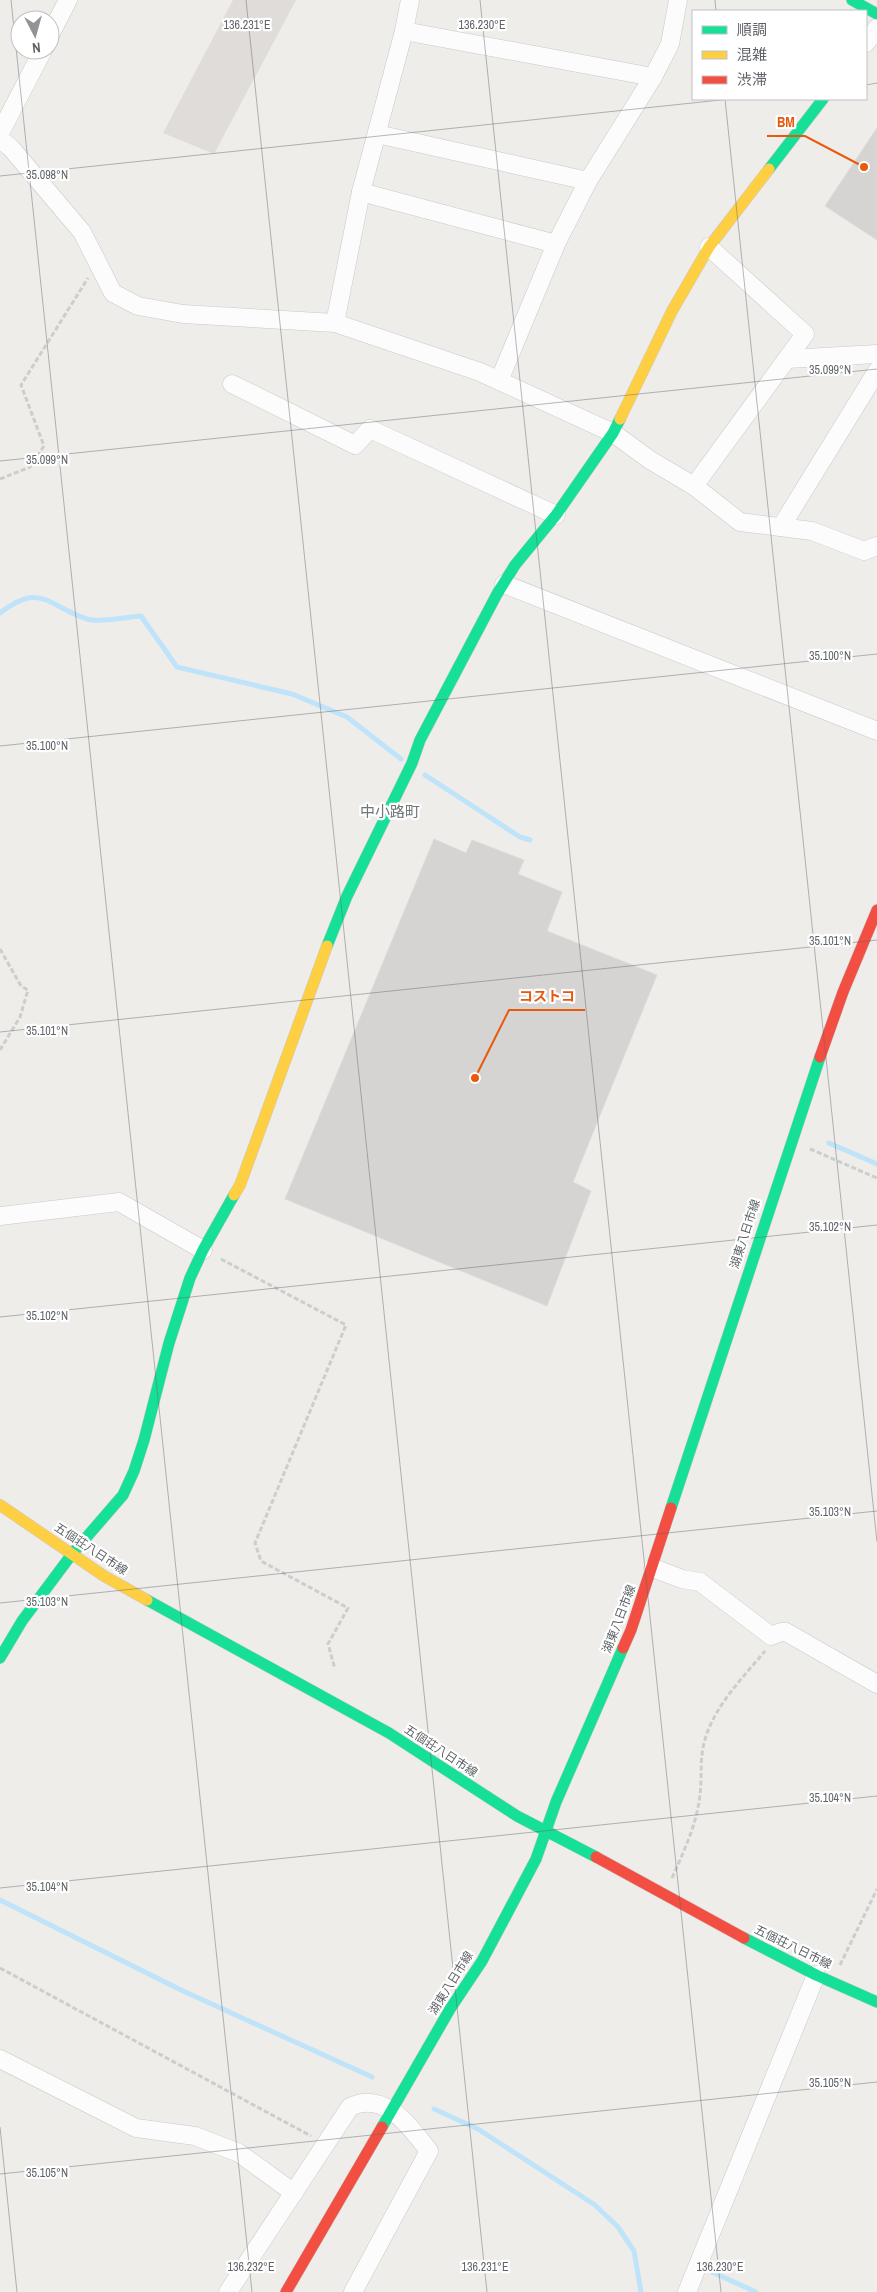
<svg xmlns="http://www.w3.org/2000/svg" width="877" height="2292" font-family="'Archivo Narrow','Noto Sans JP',sans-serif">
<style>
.industrial{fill:#dfdcda}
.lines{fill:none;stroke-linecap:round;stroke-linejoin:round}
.stream{stroke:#bfe3f9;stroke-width:5}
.building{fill:#d6d4d3;stroke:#dedcd9}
.street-casing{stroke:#c9c9ca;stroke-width:19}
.fast-casing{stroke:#c9c9c9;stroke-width:12}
.slow-casing{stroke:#c9c9c9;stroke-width:12}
.jam-casing{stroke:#c9c9c9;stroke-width:12}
.path{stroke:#cbcecc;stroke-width:3;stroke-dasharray:5 2.5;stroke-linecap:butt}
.street{stroke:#fdfcfc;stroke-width:18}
.fast{stroke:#16e098;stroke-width:11}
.slow{stroke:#ffcf43;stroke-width:11}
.jam{stroke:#f24e42;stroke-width:11}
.ticks{fill:none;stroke:#5f6368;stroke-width:1;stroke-opacity:0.45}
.labels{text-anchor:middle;stroke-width:4.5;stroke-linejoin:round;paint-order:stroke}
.street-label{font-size:12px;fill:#5f6368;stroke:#fff}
.quarter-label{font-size:15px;fill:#70767a;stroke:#fff}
.ticks-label{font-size:12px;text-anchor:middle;fill:#5f6368;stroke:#fff;stroke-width:4.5;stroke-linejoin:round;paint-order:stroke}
.leader{fill:none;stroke:#e8590c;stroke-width:2}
.callout-dot{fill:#e8590c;stroke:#fff;stroke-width:2}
.callout-label{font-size:14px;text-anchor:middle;font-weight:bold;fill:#e8590c;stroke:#fff;stroke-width:4.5;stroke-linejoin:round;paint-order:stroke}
</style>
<rect width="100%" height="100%" fill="#efedea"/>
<path class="industrial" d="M233 0H296L214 154 163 133Z"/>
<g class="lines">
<g class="stream">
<path d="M0 613C41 581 47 606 87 619 99 623 127 617 141 616L177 667 292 694 347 717 401 759"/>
<path d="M425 775 520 837 530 840"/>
<path d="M829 1143 877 1164"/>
<path d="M0 1900 181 1990 372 2077"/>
<path d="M434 2109 478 2129 595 2205 618 2227 634 2251 641 2292"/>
<path d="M712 2272 756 2292"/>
</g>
</g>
<g class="building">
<path d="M877 128V240L825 206Z"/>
<path d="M434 839 466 853 472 840 524 860 518 874 562 892 547 931 657 975 573 1182 591 1191 547 1306 285 1199Z"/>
</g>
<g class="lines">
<defs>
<g id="street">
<path d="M404 31 653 77"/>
<path d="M50 35 68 0"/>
<path d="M866 43 877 28"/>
<path d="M0 133 43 50"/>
<path d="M377 134 588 181"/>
<path d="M0 139 11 148 82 232 113 293 138 306 183 314 335 323 480 372 613 433 650 460 694 486 740 522 812 531 864 551 877 546"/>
<path d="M361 192 556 244"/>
<path d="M335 323 361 192 404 31 410 0"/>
<path d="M787 359 877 354"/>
<path d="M499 381 556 244 588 181 653 77 670 44 678 0"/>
<path d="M232 384 355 445 370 429 556 515"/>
<path d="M694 486 805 334 709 247"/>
<path d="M781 527 877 371"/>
<path d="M504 584 877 731"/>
<path d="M0 1216 119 1202 203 1250"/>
<path d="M653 1568 682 1579 700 1582 771 1636 781 1632H786L877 1684"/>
<path d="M0 2059 136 2128 195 2136 239 2153 294 2193"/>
<path d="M228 2292 350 2107C385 2090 410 2127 429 2151L353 2292"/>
<path d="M687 2292 816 1975"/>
</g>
<g id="fast">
<path d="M852 0 877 14"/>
<path d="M769 169 823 99"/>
<path d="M327 946 347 896 412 763 420 740 497 594 515 565 556 515 613 433 620 419"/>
<path d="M671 1508 820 1057"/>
<path d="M147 1600 389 1733 517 1816 596 1857"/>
<path d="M0 1658 22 1621 72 1554 123 1495 134 1471 144 1440 169 1343 190 1278 203 1250 234 1195"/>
<path d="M744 1938 816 1975 877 2002"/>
<path d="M382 2127 450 2009 482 1961 536 1859 556 1802 623 1648"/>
</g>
<g id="slow">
<path d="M620 419 672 311 709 247 769 169"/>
<path d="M234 1195 240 1185 327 946"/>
<path d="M0 1505 104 1576 147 1600"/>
</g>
<g id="jam">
<path d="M820 1057 843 992 877 910"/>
<path d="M623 1648 631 1630 671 1508"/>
<path d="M596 1857 744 1938"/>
<path d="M286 2292 382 2127"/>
</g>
</defs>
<use href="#street" class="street-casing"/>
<use href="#fast" class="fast-casing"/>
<use href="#slow" class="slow-casing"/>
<use href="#jam" class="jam-casing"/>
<g class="path">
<path d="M0 479 30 467 44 446 21 385 88 278"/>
<path d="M0 949 21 986 28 990 20 1017 0 1050"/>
<path d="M810 1149 877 1178"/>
<path d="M221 1259 346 1325 255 1543 261 1561 348 1608 328 1644 335 1669"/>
<path d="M672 1878C684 1851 697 1824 700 1794 702 1779 700 1763 703 1748 710 1710 741 1680 765 1651"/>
<path d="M840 1965 877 1889"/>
<path d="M0 1968 311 2136"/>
</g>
<use href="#street" class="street"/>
<use href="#fast" class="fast"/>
<use href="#slow" class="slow"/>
<use href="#jam" class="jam"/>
</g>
<path class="ticks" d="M11 0 252 2292M246 0 487 2292M480 0 721 2292M715 0 716 11M866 85 877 83M725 99 877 1542M0 176 730 99M0 461 877 369M0 746 877 654M0 1032 877 940M0 1317 877 1225M0 1603 877 1511M0 1888 877 1796M0 2127 17 2292M0 2174 877 2082"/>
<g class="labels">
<g class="street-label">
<text transform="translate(745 1234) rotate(-72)" y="4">湖東八日市線</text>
<text transform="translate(91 1549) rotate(33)" y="4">五個荘八日市線</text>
<text transform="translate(619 1619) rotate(-69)" y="4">湖東八日市線</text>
<text transform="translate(441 1751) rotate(33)" y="4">五個荘八日市線</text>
<text transform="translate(793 1947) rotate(26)" y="4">五個荘八日市線</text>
<text transform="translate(451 1983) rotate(-58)" y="4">湖東八日市線</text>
</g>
<g class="quarter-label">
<text x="390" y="817">中小路町</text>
</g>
</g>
<g class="ticks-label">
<text x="247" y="29">136.231°E</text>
<text x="482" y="29">136.230°E</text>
<text x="47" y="179">35.098°N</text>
<text x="830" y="374">35.099°N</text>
<text x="47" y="464">35.099°N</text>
<text x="830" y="660">35.100°N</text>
<text x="47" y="750">35.100°N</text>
<text x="830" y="945">35.101°N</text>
<text x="47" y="1035">35.101°N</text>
<text x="830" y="1231">35.102°N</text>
<text x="47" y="1320">35.102°N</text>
<text x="830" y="1516">35.103°N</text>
<text x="47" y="1606">35.103°N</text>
<text x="830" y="1802">35.104°N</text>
<text x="47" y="1891">35.104°N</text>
<text x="830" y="2087">35.105°N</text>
<text x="47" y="2177">35.105°N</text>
<text x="251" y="2271">136.232°E</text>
<text x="485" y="2271">136.231°E</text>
<text x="720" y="2271">136.230°E</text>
</g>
<path class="leader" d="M864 167L805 136H767M475 1078L509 1010H585"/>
<g class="callout-dot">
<circle cx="864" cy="167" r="5"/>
<circle cx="475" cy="1078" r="5"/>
</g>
<g class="callout-label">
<text x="786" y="127">BM</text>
<text x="547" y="1001">コストコ</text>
</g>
<rect x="692" y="10" width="175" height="90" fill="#ffffff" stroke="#bfc1c3"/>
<rect x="702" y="26" width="25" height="8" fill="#16e098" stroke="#bfc1c3"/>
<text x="737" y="35" font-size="15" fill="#5f6368">順調</text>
<rect x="702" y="51" width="25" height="8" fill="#ffcf43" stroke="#bfc1c3"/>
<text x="737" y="60" font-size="15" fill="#5f6368">混雑</text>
<rect x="702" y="76" width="25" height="8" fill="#f24e42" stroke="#bfc1c3"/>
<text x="737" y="85" font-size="15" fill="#5f6368">渋滞</text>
<g transform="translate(35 35) rotate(174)"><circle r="24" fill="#ffffff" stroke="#bfc1c3"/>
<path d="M0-4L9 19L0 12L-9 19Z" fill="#919396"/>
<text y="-8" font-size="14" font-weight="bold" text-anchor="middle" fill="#5f6368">N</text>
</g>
</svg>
